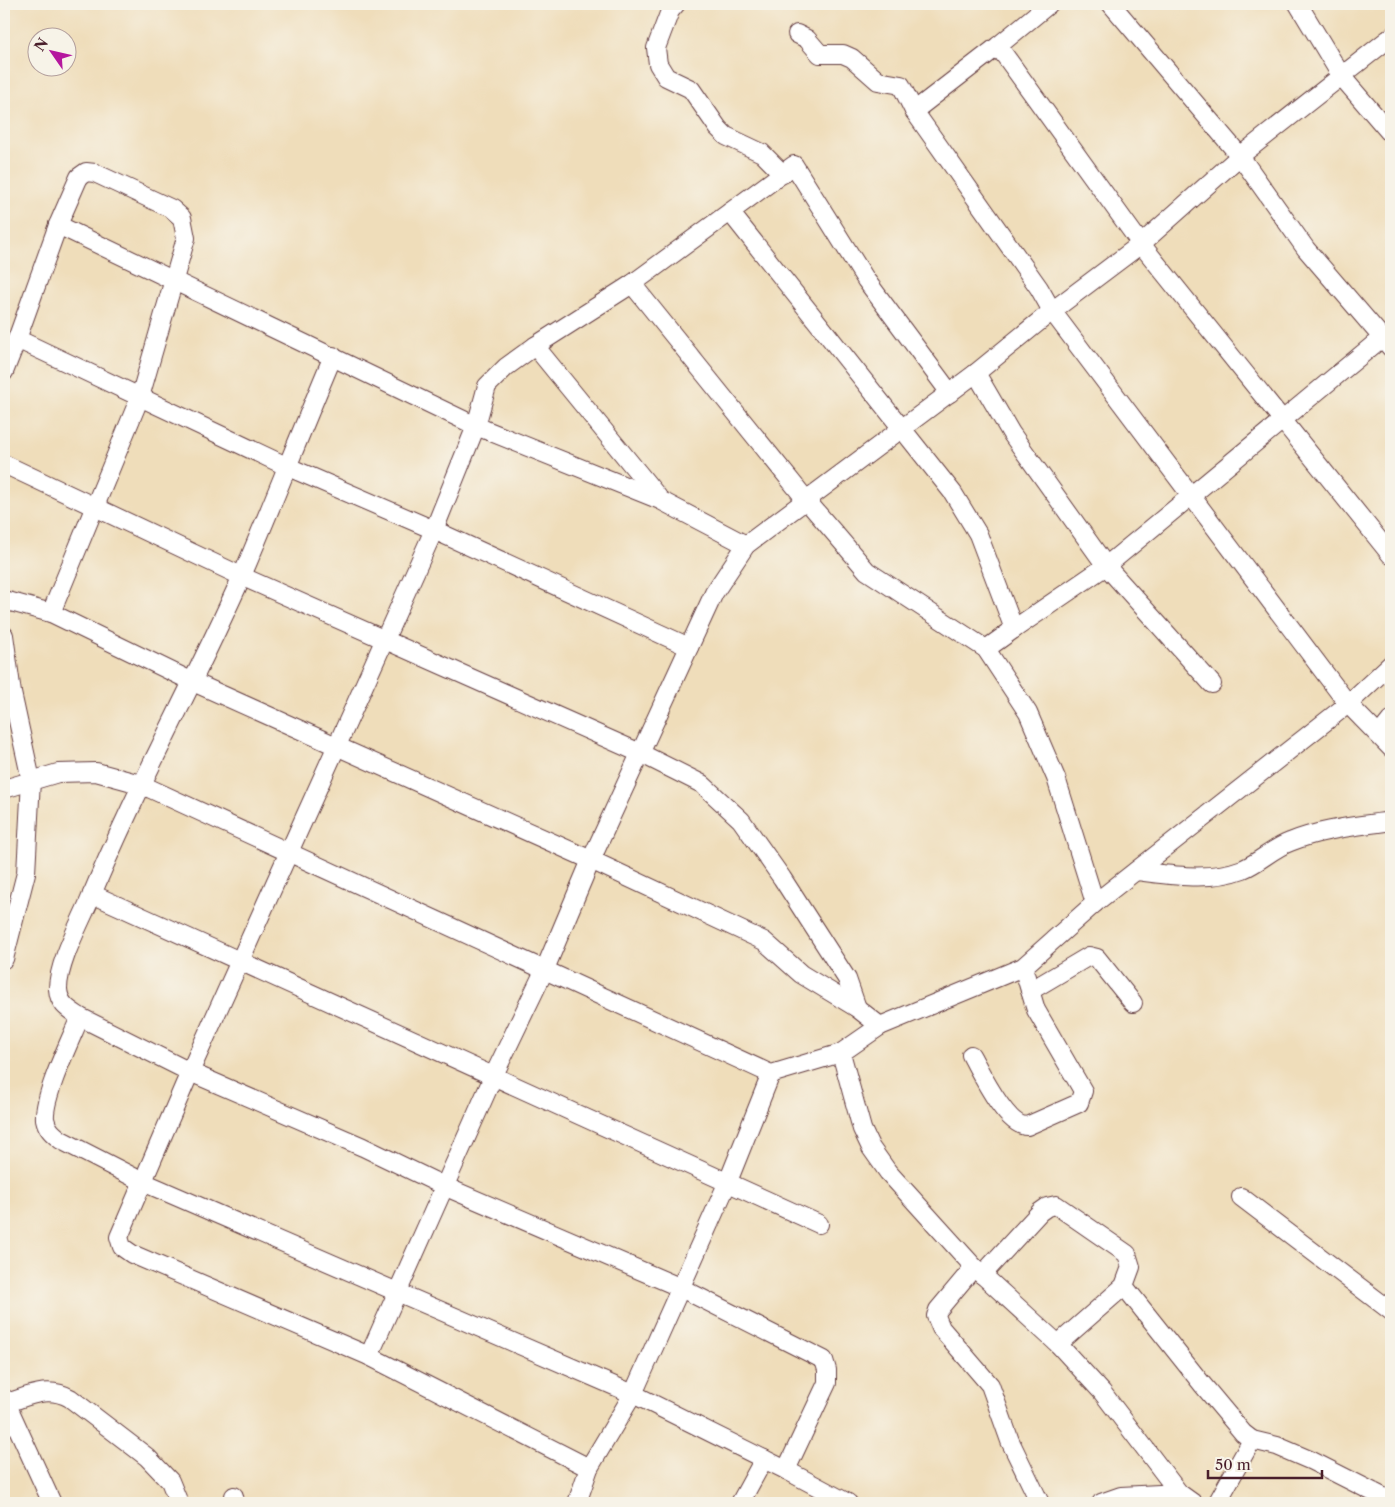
<svg xmlns="http://www.w3.org/2000/svg" width="1395" height="1507" font-family="'Libre Caslon Text',serif">
<style>
.lines{fill:none;stroke-linecap:round;stroke-linejoin:round}
.street-casing{stroke:#633c40;stroke-width:20}
.street{stroke:#fff;stroke-width:18}
</style>
<rect width="100%" height="100%" fill="#f7f3e8"/>
<filter id="ink" filterUnits="userSpaceOnUse"><feTurbulence type="fractalNoise" baseFrequency=".02" numOctaves="2"/><feDisplacementMap in="SourceGraphic" scale="10" xChannelSelector="R" yChannelSelector="G"/><feConvolveMatrix kernelMatrix="1 2 1 2 8 2 1 2 1" color-interpolation-filters="sRGB"/></filter>
<filter id="wash" filterUnits="userSpaceOnUse"><feTurbulence type="fractalNoise" baseFrequency=".0096" numOctaves="4" result="noise"/><feDisplacementMap in="SourceGraphic" scale="20" xChannelSelector="R" yChannelSelector="G"/><feGaussianBlur stdDeviation="1.12" result="paint"/><feColorMatrix in="noise" values="0 0 0 0 0 0 0 0 0 0 0 0 0 0 0 0 0 1.4 0 .05"/><feComposite in="paint" operator="in"/></filter>
<g filter="url(#wash)">
<rect width="100%" height="100%" fill="#efddba"/>
</g>
<g filter="url(#ink)">
<g class="lines">
<defs>
<g id="street">
<path d="M676 4 670 11 656 48 658 64 666 77 691 89 718 128 726 136 762 153 783 174"/>
<path d="M1049 4 998 46 914 111 1039 288 1052 311 1348 704 1391 748"/>
<path d="M1111 4 1240 156 1306 249 1391 348"/>
<path d="M1298 4 1342 77 1391 134"/>
<path d="M797 34 807 39 820 54H843L852 58 878 81 901 85 914 111"/>
<path d="M998 46 1141 244 1391 555"/>
<path d="M730 212 953 493 978 534 1014 629 986 649"/>
<path d="M632 284 807 501 867 571 986 649 1028 713 1056 778 1095 903"/>
<path d="M17 339 286 466 434 530 689 647"/>
<path d="M535 346 658 497"/>
<path d="M333 356C302 429 273 503 242 576 193 686 134 792 88 904 78 927 58 964 58 989 59 1004 68 1009 80 1017L190 1072 363 1147 446 1187 679 1287 824 1360 827 1370V1383L786 1470"/>
<path d="M4 372 17 339 58 225 476 426 660 500 746 545"/>
<path d="M976 373 1011 433 1106 566 1212 684"/>
<path d="M4 464 241 576 640 753 702 784 741 820 782 878 847 979 857 1008"/>
<path d="M4 600 51 613 191 681 591 860 764 941 801 974 857 1008 880 1026"/>
<path d="M51 613 140 397 186 238 182 218 172 209 95 173 86 172 79 177 58 225"/>
<path d="M1014 629 1106 566 1383 337"/>
<path d="M4 635 12 693 31 780 26 873 4 959"/>
<path d="M1379 735 1391 720"/>
<path d="M4 789 58 773 96 772 140 784 771 1074 841 1053 880 1026 1023 967 1095 903 1348 704 1391 664"/>
<path d="M1136 871C1171 875 1209 882 1243 869 1260 862 1273 848 1290 842 1321 829 1358 826 1391 821"/>
<path d="M92 894 819 1224"/>
<path d="M1030 991 1089 956 1097 958 1133 1003"/>
<path d="M80 1017C71 1039 43 1096 45 1119 47 1129 53 1134 61 1140L143 1182 633 1394 786 1470 848 1503"/>
<path d="M841 1053 862 1129 871 1148 888 1172 974 1267 1058 1344 1102 1392 1179 1493 1193 1503"/>
<path d="M971 1055C981 1073 1006 1126 1027 1126L1079 1103 1083 1091 1036 1010 1023 967"/>
<path d="M1241 1197 1391 1311"/>
<path d="M974 1267 938 1310 936 1316 941 1328 990 1385 1010 1441 1040 1503"/>
<path d="M982 1275 1040 1212 1047 1207 1056 1205 1127 1254 1131 1267 1124 1286 1058 1344"/>
<path d="M1124 1286 1202 1384 1243 1433 1252 1440"/>
<path d="M369 1356 494 1075 545 969 591 860 714 593 746 545 976 373 1052 311 1141 244 1240 156 1391 37"/>
<path d="M4 1398 52 1503"/>
<path d="M4 1404C27 1397 47 1385 70 1398L147 1457 170 1481 179 1503"/>
<path d="M589 1468 369 1356 132 1254 122 1247 119 1237 190 1072 434 530 476 426 487 386 506 367 535 346 632 284 794 165 866 280 950 393"/>
<path d="M234 1496 235 1503"/>
<path d="M577 1503 589 1468 633 1394 727 1184 771 1074"/>
<path d="M740 1503 764 1459"/>
<path d="M1101 1503 1121 1496 1179 1493"/>
<path d="M1217 1503 1252 1440 1277 1446 1312 1461 1391 1501"/>
</g>
</defs>
<use href="#street" class="street-casing"/>
<use href="#street" class="street"/>
</g>
</g>
<rect width="1395" height="1507" fill="none" stroke="#f7f3e8" stroke-width="20"/>
<g transform="translate(52 52) rotate(304)"><circle r="24" fill="#f7f3e8" stroke="#b29e9c"/>
<path d="M0-4L9 19L0 12L-9 19Z" fill="#b5179e"/>
<text y="-8" font-size="14" font-weight="bold" text-anchor="middle" fill="#4a1f2b">N</text>
</g>
<path d="M1208 1470v8h114v-8" fill="none" stroke="#4a1f2b" stroke-width="2.5"/>
<text x="1215" y="1470" font-size="15" fill="#4a1f2b" stroke="#f7f3e8" stroke-width="4" paint-order="stroke">50 m</text>
</svg>
